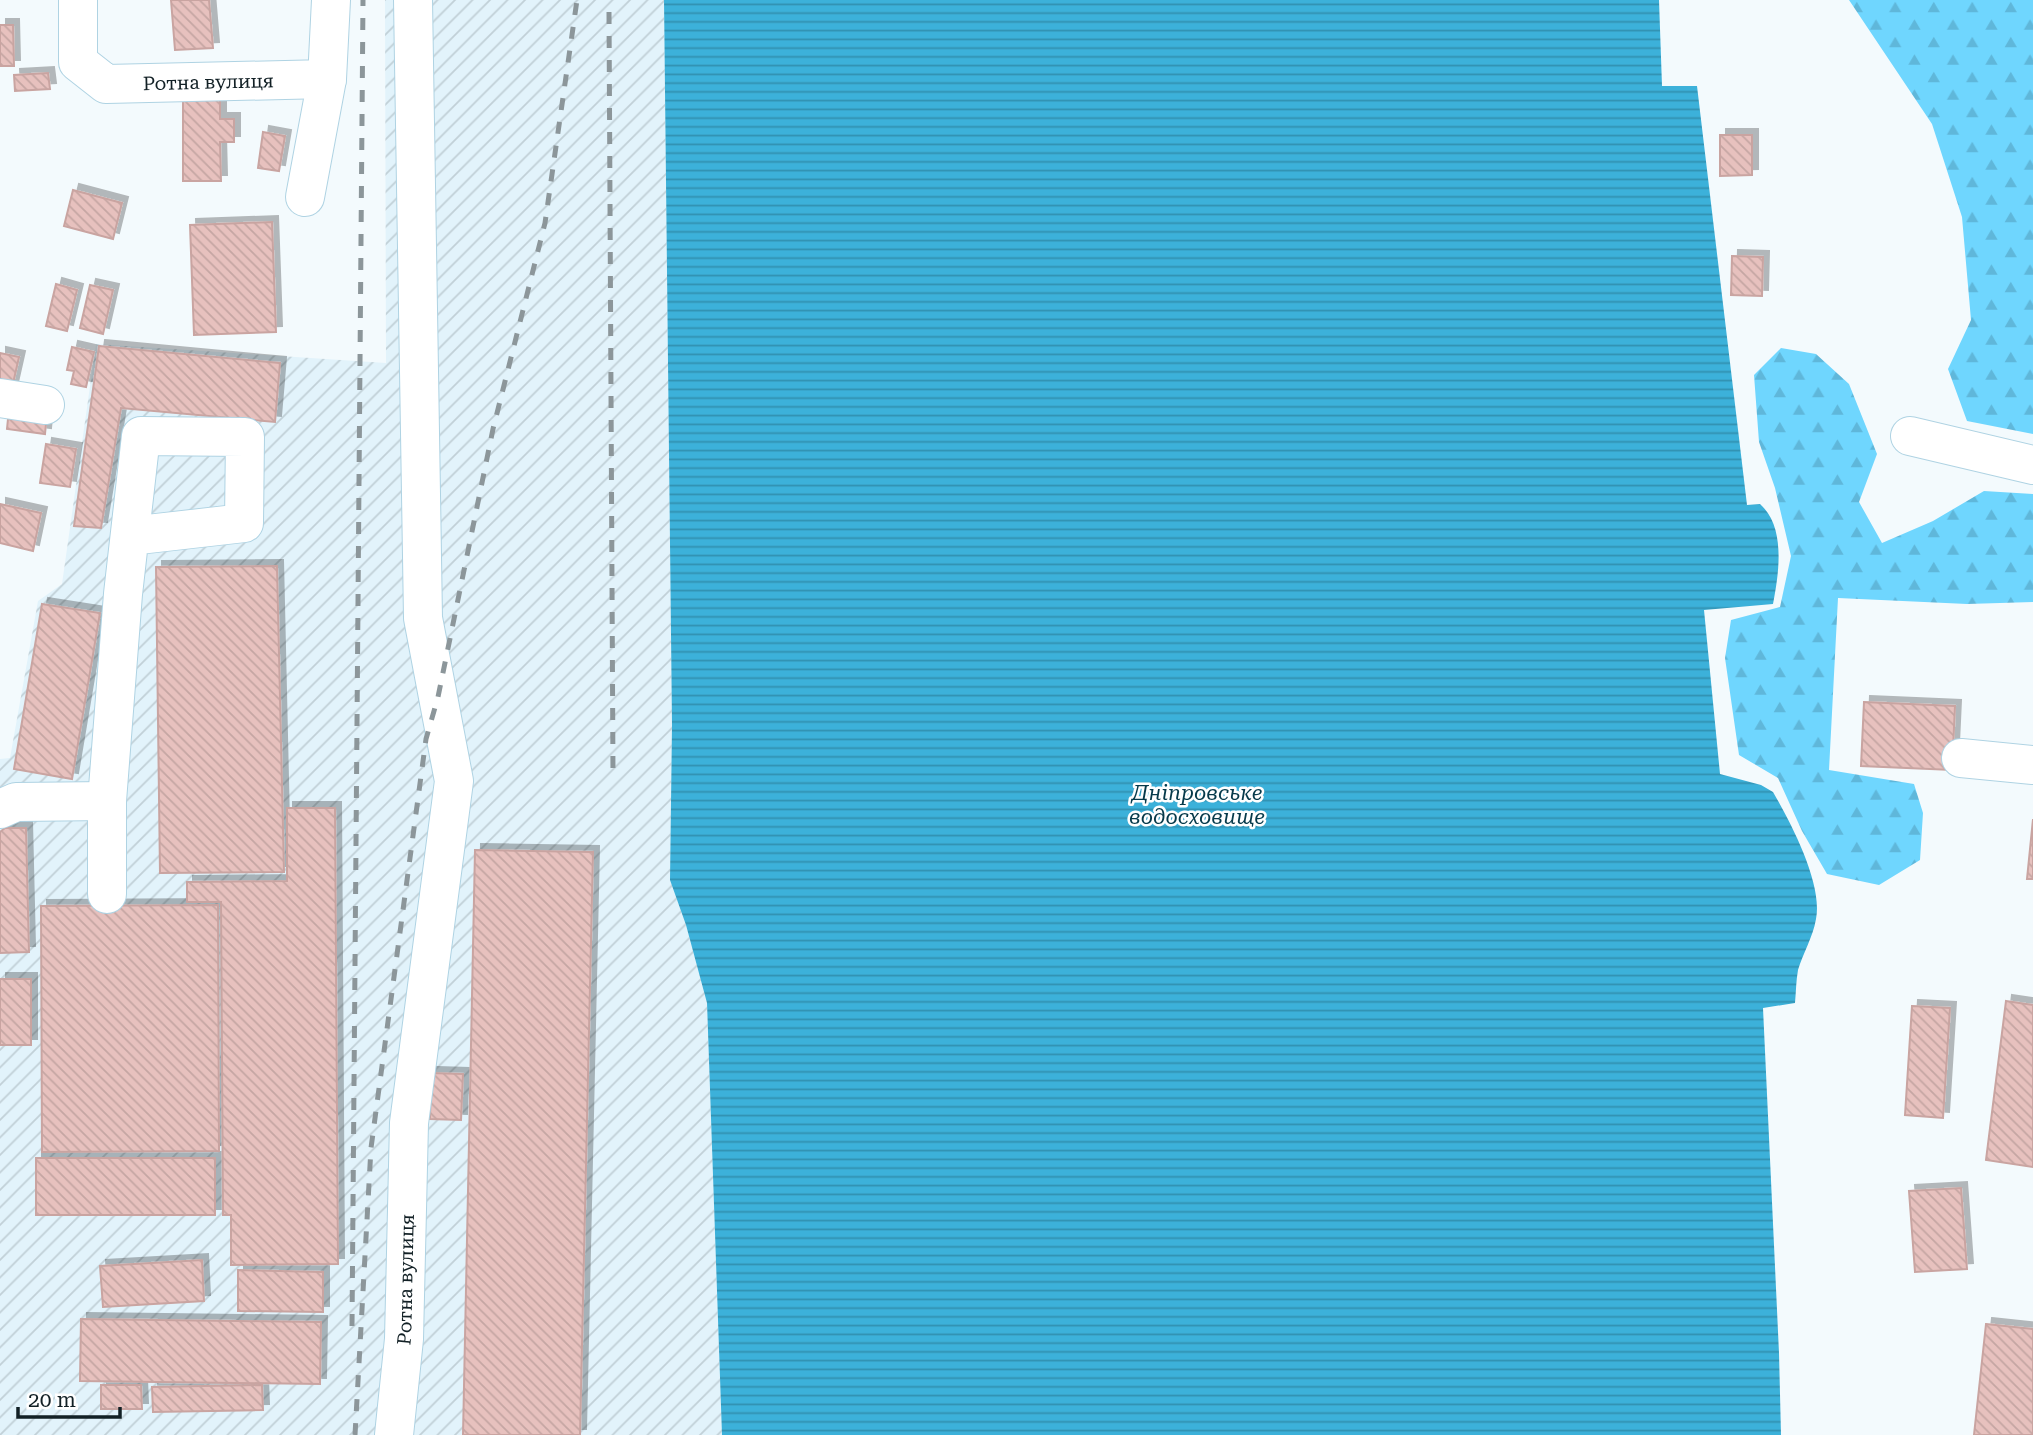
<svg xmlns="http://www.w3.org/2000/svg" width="2033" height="1435" font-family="'Roboto Serif',serif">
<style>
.industrial{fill:url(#industrial-furrows)}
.forest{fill:url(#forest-firs)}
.water{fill:url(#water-rules)}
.building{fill:url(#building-back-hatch);stroke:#c9a4a1;stroke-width:2;filter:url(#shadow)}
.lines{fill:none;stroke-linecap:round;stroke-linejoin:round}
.minor-casing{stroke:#afd3e3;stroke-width:40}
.minor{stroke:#fff;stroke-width:38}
.rail{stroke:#8c969a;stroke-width:5;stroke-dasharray:12 12;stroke-linecap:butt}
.labels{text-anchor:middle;stroke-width:5;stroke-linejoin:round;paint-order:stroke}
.street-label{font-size:19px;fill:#122025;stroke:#fff}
.water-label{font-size:21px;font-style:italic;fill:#063a4b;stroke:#fff}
</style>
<defs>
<pattern id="industrial-furrows" width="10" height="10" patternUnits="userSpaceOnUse" patternTransform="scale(1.75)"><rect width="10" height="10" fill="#e2f3fb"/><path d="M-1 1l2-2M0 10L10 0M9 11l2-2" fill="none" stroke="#c1d0d7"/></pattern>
<pattern id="forest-firs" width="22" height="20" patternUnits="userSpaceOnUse" patternTransform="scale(1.75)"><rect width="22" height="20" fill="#6fd6fe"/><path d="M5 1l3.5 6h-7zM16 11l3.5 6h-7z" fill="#5fb7da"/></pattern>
<pattern id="water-rules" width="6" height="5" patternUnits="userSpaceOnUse" patternTransform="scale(1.75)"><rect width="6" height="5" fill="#3cb1da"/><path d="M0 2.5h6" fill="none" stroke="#3190b1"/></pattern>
<pattern id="building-back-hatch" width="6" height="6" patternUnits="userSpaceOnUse" patternTransform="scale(1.75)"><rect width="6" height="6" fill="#e7c1be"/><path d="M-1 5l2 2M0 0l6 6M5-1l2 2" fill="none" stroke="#c5a6a3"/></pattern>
<filter id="shadow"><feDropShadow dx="6" dy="-6" stdDeviation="0" flood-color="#0004"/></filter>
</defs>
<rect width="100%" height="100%" fill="#f3fafd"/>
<path class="industrial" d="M385 0H664L672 725 670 879 686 925 707 1003 722 1435H0V759L10 758 38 601 62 584 96 344 386 363Z"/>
<g class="forest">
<path d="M1849 0H2033V434L1967 421 1948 369 1971 320 1962 217 1932 124Z"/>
<path d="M1781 348 1816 354 1849 384 1877 454 1859 502 1882 543 1933 521 1984 491 2033 494V602L1967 604 1838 598 1829 770 1914 784 1923 813 1920 860 1879 885 1827 874 1802 831 1778 778 1739 755 1725 658 1731 620 1780 607 1791 556 1775 488 1759 442 1754 375Z"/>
</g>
<path class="water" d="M664 0H1659L1662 86H1697L1747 505 1760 504C1786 527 1779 573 1773 604L1704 610 1720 774 1761 785 1773 792C1791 823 1823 884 1816 919 1813 937 1803 953 1798 970 1796 981 1796 992 1795 1003L1763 1008 1779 1353 1781 1435H722L707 1003 686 925 670 880 672 725Z"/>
<g class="building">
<path d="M171 0H209L213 48 175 50Z"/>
<path d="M0 25H13L14 66H0Z"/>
<path d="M48 73 50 89 15 91 14 75Z"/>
<path d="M183 94H220V119H234V142H220L221 181H183Z"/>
<path d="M263 132 285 136 279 171 258 168Z"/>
<path d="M1720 135H1752V175L1720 176Z"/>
<path d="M73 190 122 203 113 239 64 226Z"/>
<path d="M272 222 276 332 194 335 190 225Z"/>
<path d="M1732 256 1763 257 1762 296 1731 295Z"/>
<path d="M56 284 77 290 67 331 46 326Z"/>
<path d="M90 285 113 290 103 334 80 328Z"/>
<path d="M99 346 280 363 275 422 121 408 101 528 74 526Z"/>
<path d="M72 347 94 352 86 387 71 384 74 371 67 370Z"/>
<path d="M0 353 19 357 12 388 0 385Z"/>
<path d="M9 409 47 413 45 434 7 429Z"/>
<path d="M46 444 76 449 70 487 40 483Z"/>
<path d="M0 504 41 513 33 551 0 543Z"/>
<path d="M277 566 284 872 160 873 156 567Z"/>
<path d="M42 604 100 613 72 779 14 769Z"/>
<path d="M1864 702 1955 706 1952 770 1861 766Z"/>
<path d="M287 808H335L338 1264 231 1265V1215H223L221 902H187V882L287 881Z"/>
<path d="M2033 819V879H2027Z"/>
<path d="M5 828H26L29 952 0 953V832Z"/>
<path d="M475 850 593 852 580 1435H463Z"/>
<path d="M218 905 219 1151 42 1152 41 906Z"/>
<rect x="0" y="979" width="31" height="66"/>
<path d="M2006 1001 2033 1005V1167L1986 1160Z"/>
<path d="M1912 1006 1950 1008 1943 1118 1905 1115Z"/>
<path d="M431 1073 463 1074 461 1120 430 1119Z"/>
<rect x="36" y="1158" width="179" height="57"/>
<path d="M1961 1188 1967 1269 1915 1272 1909 1191Z"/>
<path d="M202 1260 204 1301 103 1307 100 1266Z"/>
<path d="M238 1270 323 1272V1312L238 1311Z"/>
<path d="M81 1319 321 1322 320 1384 80 1381Z"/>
<path d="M1986 1324 2033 1329V1435H1974Z"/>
<path d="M101 1385H141L142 1409H101Z"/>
<path d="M262 1385 263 1410 153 1412 152 1387Z"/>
</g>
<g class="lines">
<defs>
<g id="minor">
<path id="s1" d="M78 0V62L106 84 327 79 331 0"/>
<path d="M305 197 327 79"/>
<path d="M0 398 45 405"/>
<path d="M1910 436 2033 465"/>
<path d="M1961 758 2033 765"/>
<path d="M0 809 16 802 107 801"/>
<path d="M107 894V801L123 594 141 436 245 437 244 523 130 536"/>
<path id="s2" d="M394 1435 404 1339 409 1123 454 781 423 618 413 0"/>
</g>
</defs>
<use href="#minor" class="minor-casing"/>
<use href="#minor" class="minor"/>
<g class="rail">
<path d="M609 12 613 775"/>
<path d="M352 1326 363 0"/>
<path d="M355 1435 371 1148 426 739 438 697 493 429 545 223 577 0"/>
</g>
</g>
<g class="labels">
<g class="street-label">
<text dy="7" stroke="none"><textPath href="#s1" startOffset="200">Ротна вулиця</textPath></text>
<text dy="7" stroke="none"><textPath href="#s2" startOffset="156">Ротна вулиця</textPath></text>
</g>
<g class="water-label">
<text x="1197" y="800">Дніпровське<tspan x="1197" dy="24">водосховище</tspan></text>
</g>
</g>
<path d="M18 1407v10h102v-10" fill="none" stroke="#122025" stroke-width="3.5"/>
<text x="28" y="1407" font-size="21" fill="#122025" stroke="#ffffff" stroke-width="5" paint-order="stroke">20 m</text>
</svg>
